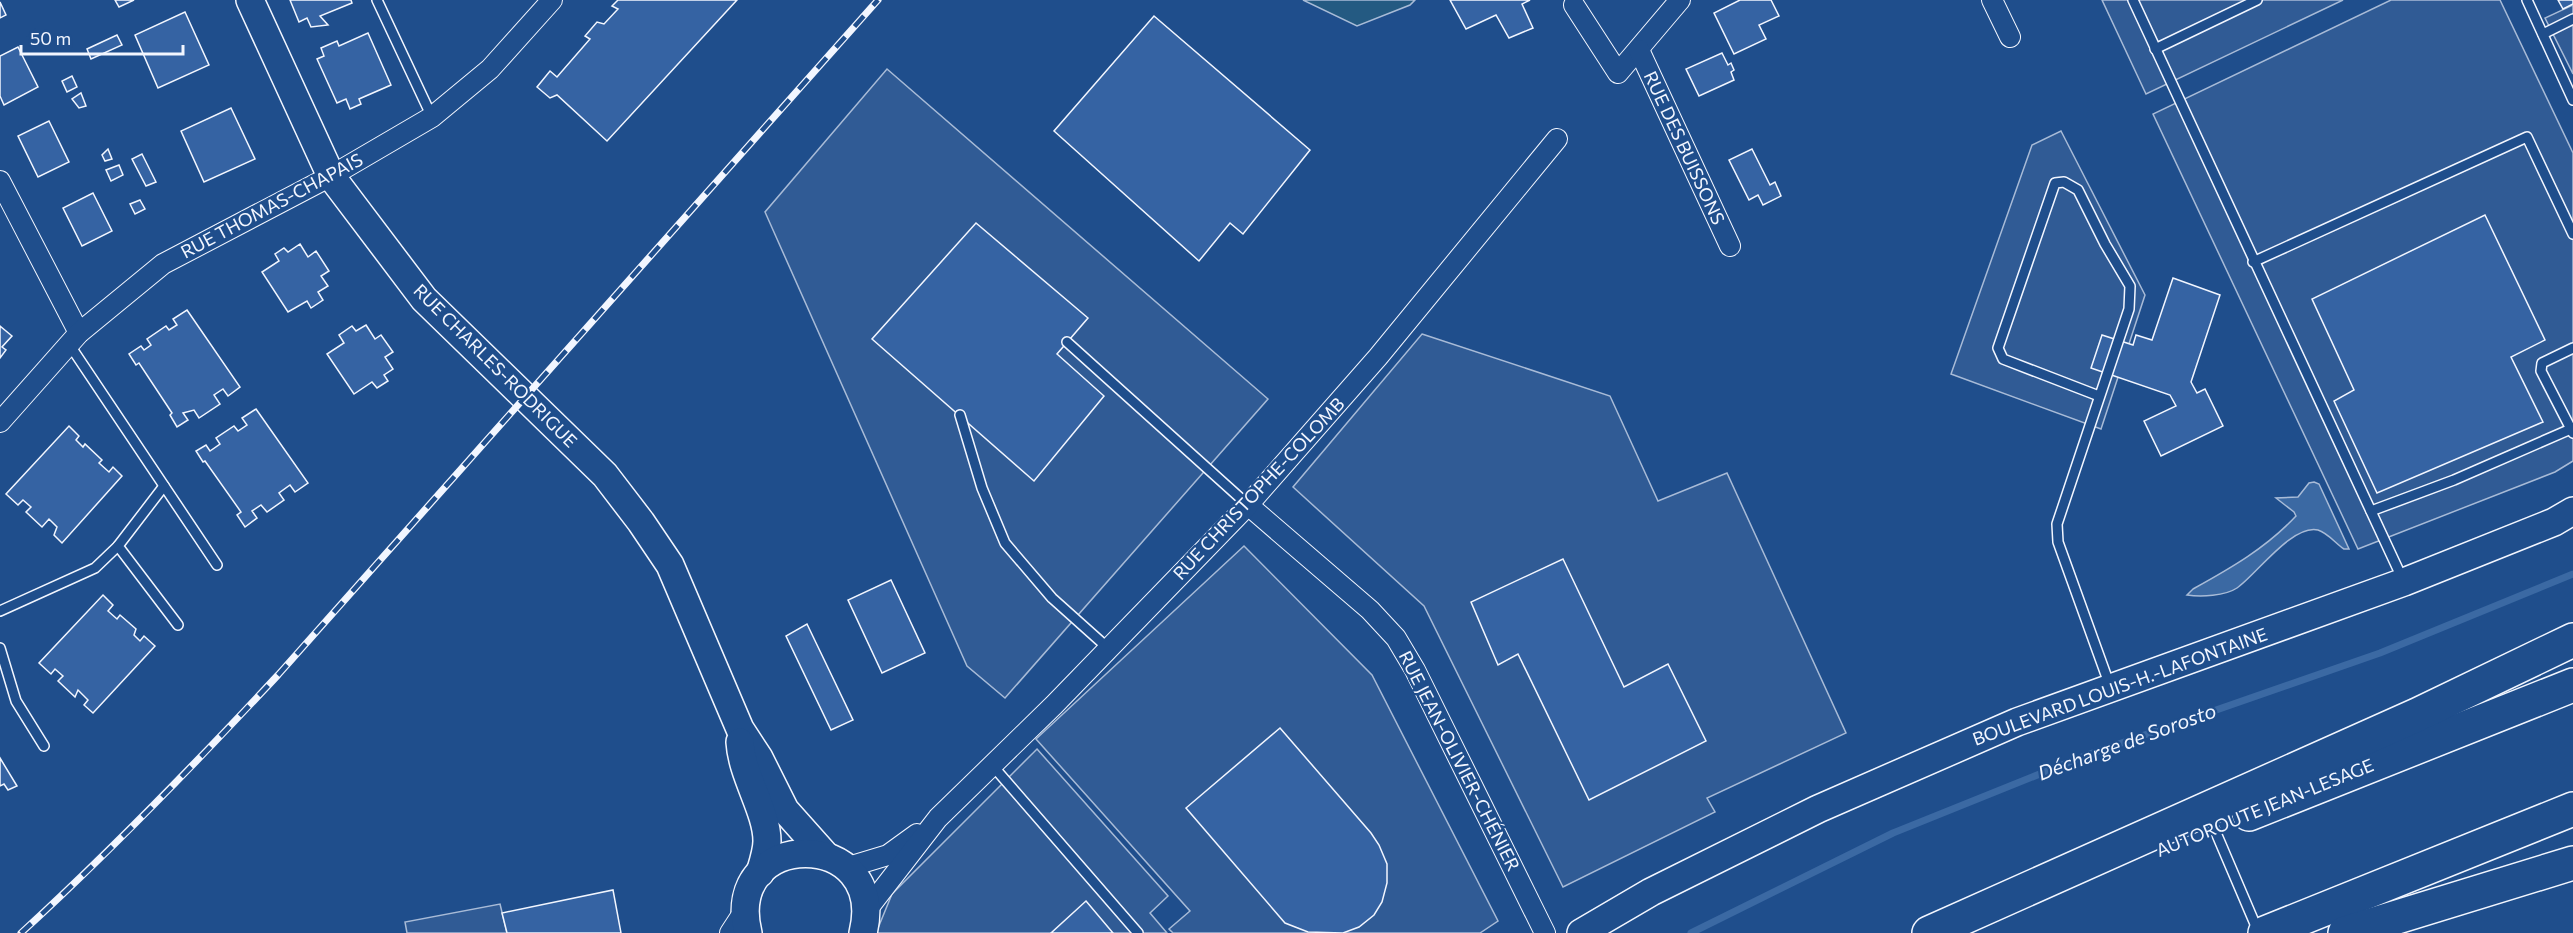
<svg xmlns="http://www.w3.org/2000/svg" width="2573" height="933" font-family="Commissioner,sans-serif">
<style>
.green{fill:#245a82;stroke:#a8bbd7;stroke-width:1.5}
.parking{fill:#305b95;stroke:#a8bbd7;stroke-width:1.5}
.water{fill:#3b69a3;stroke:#a8bbd7;stroke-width:1.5}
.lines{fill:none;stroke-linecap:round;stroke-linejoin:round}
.stream{stroke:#3b69a3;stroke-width:7}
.building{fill:#3563a3;stroke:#f2f6ff;stroke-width:1.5}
.lane-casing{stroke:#f2f6ff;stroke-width:12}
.street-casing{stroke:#f2f6ff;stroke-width:22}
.secondary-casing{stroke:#f2f6ff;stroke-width:30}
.highway-casing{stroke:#f2f6ff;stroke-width:36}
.lane{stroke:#1f4e8c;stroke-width:9}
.street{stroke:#1f4e8c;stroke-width:20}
.secondary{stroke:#1f4e8c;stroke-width:27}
.highway{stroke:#1f4e8c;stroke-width:33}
.rail-casing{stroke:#f2f6ff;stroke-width:7}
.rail{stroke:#1f4e8c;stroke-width:4.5;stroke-dasharray:14;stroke-linecap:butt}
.labels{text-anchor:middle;stroke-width:4.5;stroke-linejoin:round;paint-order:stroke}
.street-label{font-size:18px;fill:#f2f6ff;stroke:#1f4e8c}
.water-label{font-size:20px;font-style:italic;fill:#f2f6ff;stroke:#1f4e8c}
</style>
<rect width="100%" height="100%" fill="#1f4e8c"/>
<path class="green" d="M1303 0H1415L1410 5 1357 26Z"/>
<g class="parking">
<path d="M2102 0H2343L2146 94Z"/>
<path d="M2391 0H2500L2573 153V461L2555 472 2358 549 2153 114Z"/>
<path d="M2573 5V74L2545 18Z"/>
<path d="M887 69 1268 399 1005 698 967 666 765 212Z"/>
<path d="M2061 131 2145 295 2101 429 1951 374 2032 145Z"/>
<path d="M1422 334 1610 396 1658 501 1727 473 1846 733 1707 798 1715 812 1563 887 1424 606 1293 487Z"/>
<path d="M1244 546 1372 675 1498 921 1480 933H1173L1169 929 1190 911 1036 739Z"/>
<path d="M1037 749 1168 896 1150 913 1167 933H876L892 894Z"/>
<path d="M500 904 507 933H407L405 922Z"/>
</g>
<path class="water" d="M2314 482 2319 484 2349 549H2344C2336 544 2328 533 2318 530 2292 524 2256 575 2237 588 2225 596 2201 597 2187 595L2193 589C2231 568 2266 548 2296 516L2294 512 2276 498 2298 497 2309 483Z"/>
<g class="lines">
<path class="stream" d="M1691 933 1893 833 2087 755 2380 653 2573 574"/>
</g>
<g class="building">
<path d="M115 0H134L119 7Z"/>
<path d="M290 0H351L352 3 320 16 328 25 311 27 307 18 299 22Z"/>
<path d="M618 0H737L607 141 557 95 550 98 537 87 550 71 557 77 590 39 585 36 597 22 604 24 618 9 612 6Z"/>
<path d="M1450 0H1530L1522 4 1533 28 1509 38 1496 15 1466 29Z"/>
<path d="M1740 0H1771L1779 16 1759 25 1766 39 1734 54 1714 13Z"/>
<path d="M2558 0H2573V4L2563 9Z"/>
<path d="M0 2 6 15 0 18Z"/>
<path d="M185 12 209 65 158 88 135 35Z"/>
<path d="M1154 16 1310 150 1243 234 1230 223 1199 261 1054 131Z"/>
<path d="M368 33 391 85 359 99 361 104 350 109 346 99 337 103 317 59 324 56 321 48 337 41 339 46Z"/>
<path d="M117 35 122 45 91 59 87 49Z"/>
<path d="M18 47 38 87 4 105 0 96V56Z"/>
<path d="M1722 53 1728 65 1731 63 1734 70 1731 72 1734 80 1699 96 1686 69Z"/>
<path d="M72 76 77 87 67 92 62 81Z"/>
<path d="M81 93 86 106 79 108 72 99Z"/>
<path d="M231 108 255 159 204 182 181 131Z"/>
<path d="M49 121 69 162 38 177 18 136Z"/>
<path d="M108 149 112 159 105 161 102 155Z"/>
<path d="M1752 149 1770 185 1775 182 1781 196 1763 205 1758 195 1749 200 1729 160Z"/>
<path d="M142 154 156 182 146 186 132 159Z"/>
<path d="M119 165 123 175 111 181 106 170Z"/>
<path d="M93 193 112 231 82 246 63 208Z"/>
<path d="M140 200 145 209 135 214 130 204Z"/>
<path d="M2485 215 2545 340 2511 357 2543 422 2377 493 2334 401 2354 390 2312 299Z"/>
<path d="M976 223 1088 318 1057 354 1104 396 1034 481 872 339Z"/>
<path d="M300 244 308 257 316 251 329 271 321 276 328 286 318 292 323 300 311 308 307 301 288 312 262 272 279 261 275 254 284 248 288 252Z"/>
<path d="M2173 278 2220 295 2191 382 2197 393 2205 389 2223 426 2161 456 2144 421 2176 406 2170 395 2091 368 2102 335 2133 345 2136 335 2152 340Z"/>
<path d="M187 310 240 387 228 396 223 389 214 395 220 404 199 418 194 410 183 413 188 420 177 427 170 415 172 413 139 363 136 365 129 354 141 346 144 350 151 345 147 339 166 326 169 330 177 325 173 319Z"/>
<path d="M366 325 375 339 381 335 393 352 385 357 393 369 384 375 388 381 377 388 372 382 354 394 327 354 344 343 339 335 352 326 356 331Z"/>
<path d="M0 326 12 336 2 347 6 350 0 358Z"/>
<path d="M256 409 308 483 295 492 290 485 279 493 284 500 267 512 261 505 252 511 257 518 245 527 237 515 241 512 205 461 203 462 196 451 206 445 210 451 220 444 216 438 234 426 238 431 247 425 242 418Z"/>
<path d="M69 426 79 436 76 440 83 447 85 444 102 460 99 463 109 472 113 467 122 476 62 543 54 535 57 527 49 519 42 527 26 512 31 507 23 500 18 505 6 494Z"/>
<path d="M1563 559 1624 687 1668 664 1706 741 1589 800 1518 654 1498 665 1471 602Z"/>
<path d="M891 580 925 653 882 673 848 600Z"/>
<path d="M103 595 113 605 108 611 117 619 120 615 136 629 134 635 140 641 144 636 155 646 93 713 84 705 88 700 78 690 75 697 58 681 63 676 55 669 51 674 39 663Z"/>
<path d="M807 624 853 720 831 730 786 636Z"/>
<path d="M1280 728 1371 833 1379 845 1387 864V883L1382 902 1374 915 1359 927 1343 933 1308 932 1285 923 1186 808Z"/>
<path d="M0 758 17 786 8 790 4 784 0 786Z"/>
<path d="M613 890 621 933H507L502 913Z"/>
<path d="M1086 901 1113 933H1051Z"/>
</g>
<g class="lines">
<defs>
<g id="lane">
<path d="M377 0 432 117"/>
<path d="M2133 0 2403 580"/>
<path d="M2527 0 2573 100"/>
<path d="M2543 34 2573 19"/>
<path d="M2155 49 2257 0"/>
<path d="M2253 262 2527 137 2573 234"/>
<path d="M1067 342 1248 505"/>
<path d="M69 344 217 565"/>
<path d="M2099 396 2003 359 1998 348 2055 183 2064 182 2078 190 2105 244 2130 286 2129 309 2057 524 2058 542 2110 686"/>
<path d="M960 415 982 488 1005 543 1052 598 1109 649"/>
<path d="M2573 433 2541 371 2542 363 2573 348"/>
<path d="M164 486 118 546 178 625"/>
<path d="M2371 511 2454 480 2573 428"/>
<path d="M0 611 95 568 118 546"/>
<path d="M0 648 16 701 44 746"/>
<path d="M992 765 1138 933"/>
<path d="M2214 828 2258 931"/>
</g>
<g id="street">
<path d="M1992 0 2010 37"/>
<path d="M1574 5 1618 73 1680 0"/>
<path d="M1639 50 1730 246"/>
<path d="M0 181 79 333"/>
<path d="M0 422 79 333 163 264 331 176 432 117 490 69 552 0"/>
<path d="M1248 505 1370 610 1396 638 1415 670 1545 933"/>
<path d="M845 868 888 855 917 834"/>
<path d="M866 911 938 818 1054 705 1248 505 1378 357 1557 139"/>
<path d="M730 933 745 910"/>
</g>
<g id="secondary">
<path d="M250 0 331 176 424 299 605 475 641 522 670 565 740 729 759 758 785 810 826 856"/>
<path d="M740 742C742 776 767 811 767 841 767 851 763 863 760 873"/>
<path d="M748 933C722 827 889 827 863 933"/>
<path d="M1581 933 1651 892 1818 809 2017 722 2404 582 2554 522 2573 511"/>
</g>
<g id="highway">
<path d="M2249 814 2573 685"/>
<path d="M1929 933 2417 715 2573 640"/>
<path d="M2265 933 2573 809"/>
<path d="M2345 933 2573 863"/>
</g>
</defs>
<use href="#lane" class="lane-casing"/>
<use href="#street" class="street-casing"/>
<use href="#secondary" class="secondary-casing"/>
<use href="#highway" class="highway-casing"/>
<use href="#lane" class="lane"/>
<use href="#street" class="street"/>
<use href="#secondary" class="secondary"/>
<use href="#highway" class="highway"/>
<defs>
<path id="rail" d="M21 933C111 851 195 764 278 675L878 0"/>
</defs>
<use href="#rail" class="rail-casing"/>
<use href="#rail" class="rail"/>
</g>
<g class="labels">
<g class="street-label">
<text transform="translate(1684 148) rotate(65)" y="6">RUE DES BUISSONS</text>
<text transform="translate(272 206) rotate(-28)" y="6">RUE THOMAS-CHAPAIS</text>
<text transform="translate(495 366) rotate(45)" y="6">RUE CHARLES-RODRIGUE</text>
<text transform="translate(1259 489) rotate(-47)" y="6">RUE CHRISTOPHE-COLOMB</text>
<text transform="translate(2120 687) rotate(-20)" y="6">BOULEVARD LOUIS-H.-LAFONTAINE</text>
<text transform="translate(1459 761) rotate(63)" y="6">RUE JEAN-OLIVIER-CHÉNIER</text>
<text transform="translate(2265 808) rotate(-22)" y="6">AUTOROUTE JEAN-LESAGE</text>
</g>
<g class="water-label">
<text transform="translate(2127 742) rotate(-20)" y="7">Décharge de Sorosto</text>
</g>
</g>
<path d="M21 45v9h162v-9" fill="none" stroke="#f2f6ff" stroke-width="3"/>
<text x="30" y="45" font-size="18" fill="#f2f6ff" stroke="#1f4e8c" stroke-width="4.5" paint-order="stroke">50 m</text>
</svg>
